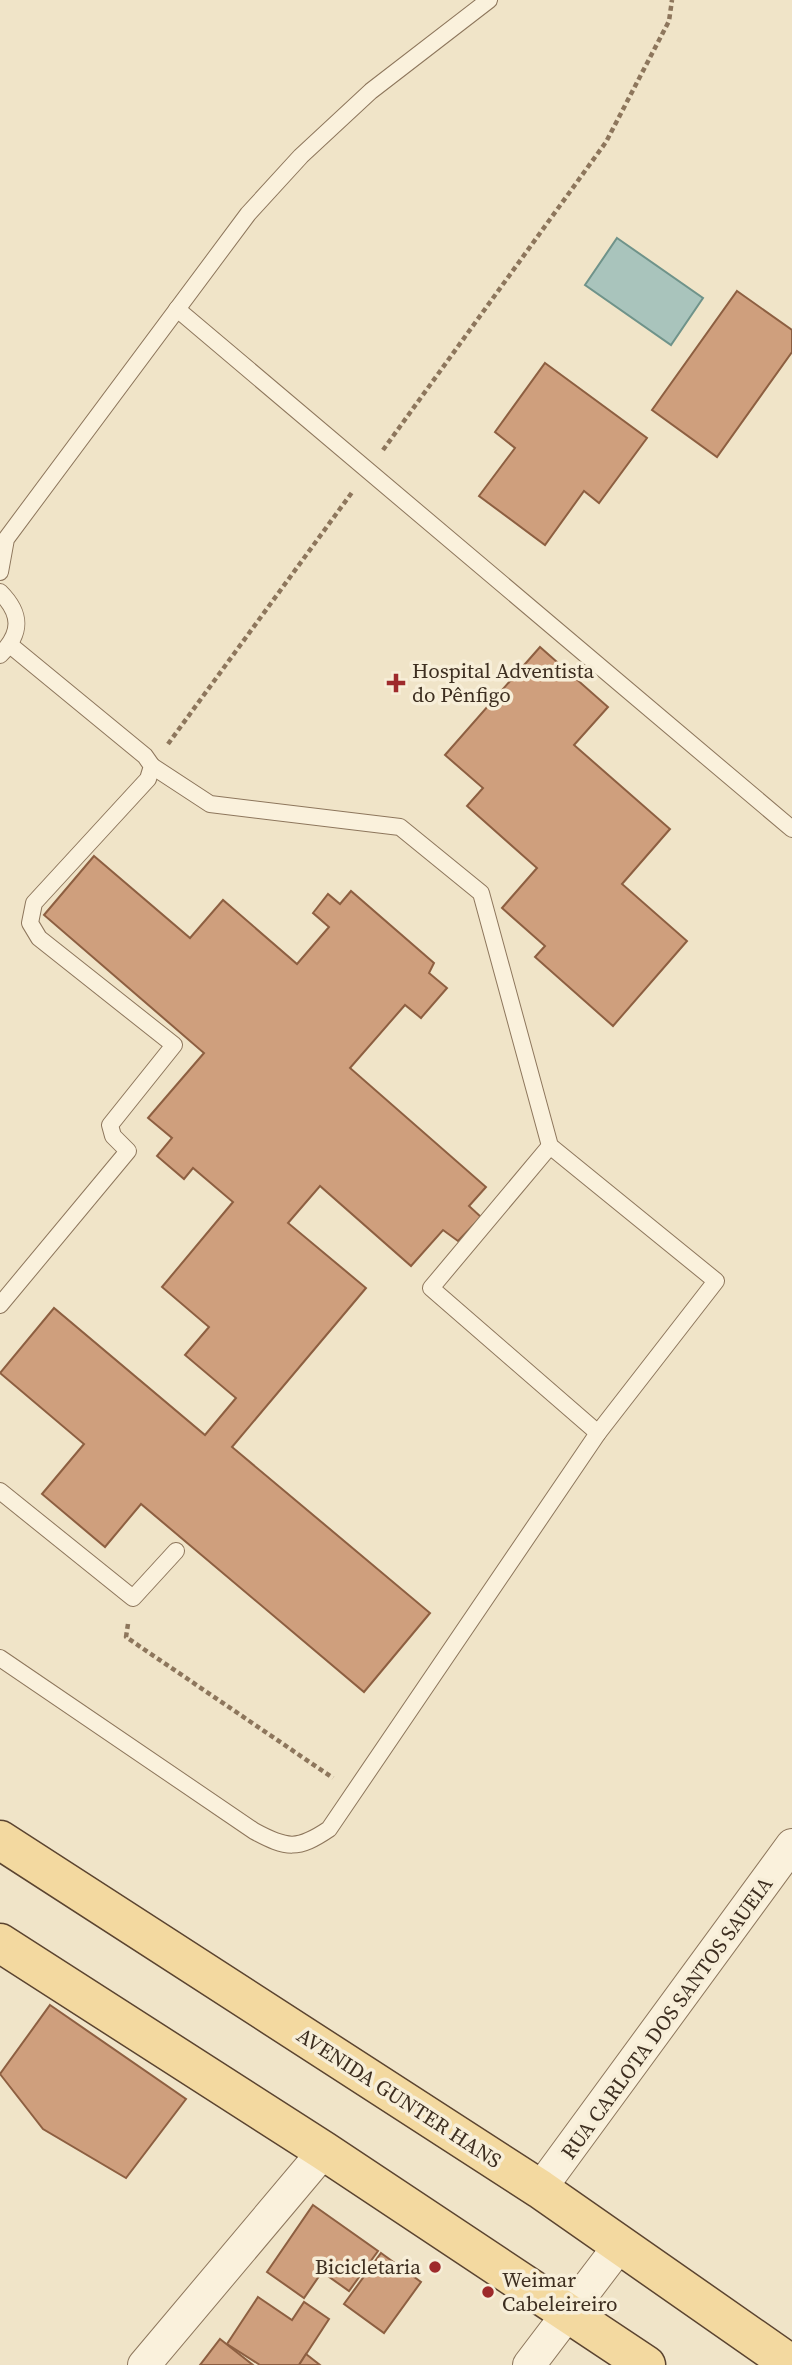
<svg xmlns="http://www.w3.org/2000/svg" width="792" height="2365" font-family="'Source Serif 4',serif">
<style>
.water{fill:#a9c4bc;stroke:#6f938a;stroke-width:2}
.building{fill:#cf9f7d;stroke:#8d5f41;stroke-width:2}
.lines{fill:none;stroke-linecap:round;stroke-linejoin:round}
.service-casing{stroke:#8d765c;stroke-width:18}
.minor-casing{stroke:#8d765c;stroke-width:34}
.primary-casing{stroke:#5b4430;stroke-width:41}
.path{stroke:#8d765c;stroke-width:4.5;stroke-dasharray:5 3.5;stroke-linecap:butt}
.service{stroke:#faf1dc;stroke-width:16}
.minor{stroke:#faf1dc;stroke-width:32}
.primary{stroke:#f3d9a0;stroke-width:38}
.poi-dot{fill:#9e2a2b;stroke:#f7eed8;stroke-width:2.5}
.labels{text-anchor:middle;stroke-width:7;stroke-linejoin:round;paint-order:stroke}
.poi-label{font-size:21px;fill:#3d2e20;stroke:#f7eed8;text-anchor:start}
.street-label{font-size:21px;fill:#3d2e20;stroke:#f7eed8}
</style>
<rect width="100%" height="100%" fill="#f0e4c8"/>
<path class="water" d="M617 238 703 298 671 345 585 285Z"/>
<g class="building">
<path d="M737 291 792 330V352L717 457 652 410Z"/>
<path d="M545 363 647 438 599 503 584 491 545 545 479 496 515 448 495 432Z"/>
<path d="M540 647 608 707 574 745 670 829 622 884 687 941 613 1026 535 957 545 946 502 908 537 868 467 806 483 788 445 755Z"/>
<path d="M94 856 190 938 223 900 297 964 329 927 313 913 328 894 340 904 351 891 434 963 429 973 447 988 421 1018 405 1005 350 1068 486 1187 469 1206 481 1217 458 1241 443 1230 411 1266 320 1186 288 1223 366 1288 232 1447 430 1613 364 1692 141 1504 105 1547 42 1494 84 1444 0 1373 54 1308 205 1435 236 1398 185 1355 209 1327 162 1287 233 1202 193 1168 184 1179 157 1156 172 1138 148 1118 204 1053 44 915Z"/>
<path d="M50 2005 186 2099 126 2178 43 2129 0 2074Z"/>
<path d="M313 2205 378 2251 349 2291 322 2272 304 2298 267 2272Z"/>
<path d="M381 2253 421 2282 384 2333 344 2304Z"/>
<path d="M258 2297 292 2320 304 2302 329 2319 299 2365H260L227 2344Z"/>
<path d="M220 2339 253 2365H200Z"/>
<path d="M306 2354 320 2365H299Z"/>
</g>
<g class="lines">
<defs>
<g id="service">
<path d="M177 309 792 829"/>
<path d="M0 572 6 539 248 214 301 156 371 91 489 0"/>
<path d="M0 592C22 614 22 633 0 655"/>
<path d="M550 1146 431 1288 598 1433"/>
<path d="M0 1305 128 1151 113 1136 110 1125 174 1045 39 938 30 923 34 903 148 779 152 766 145 756 10 645"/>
<path d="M0 1491 133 1598 176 1551"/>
<path d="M0 1658 254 1831C287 1849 298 1850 329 1829L598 1433 716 1281 550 1146 481 893 400 827 210 804 152 766"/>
</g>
<g id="minor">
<path d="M540 2189 792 1845"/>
<path d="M144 2365 324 2151"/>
<path d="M529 2365 620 2245"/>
</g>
<g id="primary">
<path d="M0 1840 540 2189 792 2365"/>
<path d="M0 1943 324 2151 646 2365"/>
</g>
</defs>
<use href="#service" class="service-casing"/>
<use href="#minor" class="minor-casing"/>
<use href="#primary" class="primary-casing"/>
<g class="path">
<path d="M383 450 606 142 669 21 672 0"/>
<path d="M168 744 353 491"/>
<path d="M128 1624 126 1637 333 1778"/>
</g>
<use href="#service" class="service"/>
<use href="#minor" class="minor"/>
<use href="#primary" class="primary"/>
</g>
<g class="poi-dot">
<path d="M392.5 672.5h7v7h7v7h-7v7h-7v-7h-7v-7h7z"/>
<circle cx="435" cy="2267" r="7"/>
<circle cx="488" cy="2292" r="7"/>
</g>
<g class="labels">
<g class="poi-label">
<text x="412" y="678">Hospital Adventista<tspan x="412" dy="24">do Pênfigo</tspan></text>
<text x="421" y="2274" text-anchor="end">Bicicletaria</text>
<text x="502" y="2287">Weimar<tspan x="502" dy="24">Cabeleireiro</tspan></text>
</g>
<g class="street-label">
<text transform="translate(667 2018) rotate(-54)" y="7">RUA CARLOTA DOS SANTOS SAUEIA</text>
<text transform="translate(399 2098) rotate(33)" y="7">AVENIDA GUNTER HANS</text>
</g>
</g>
</svg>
